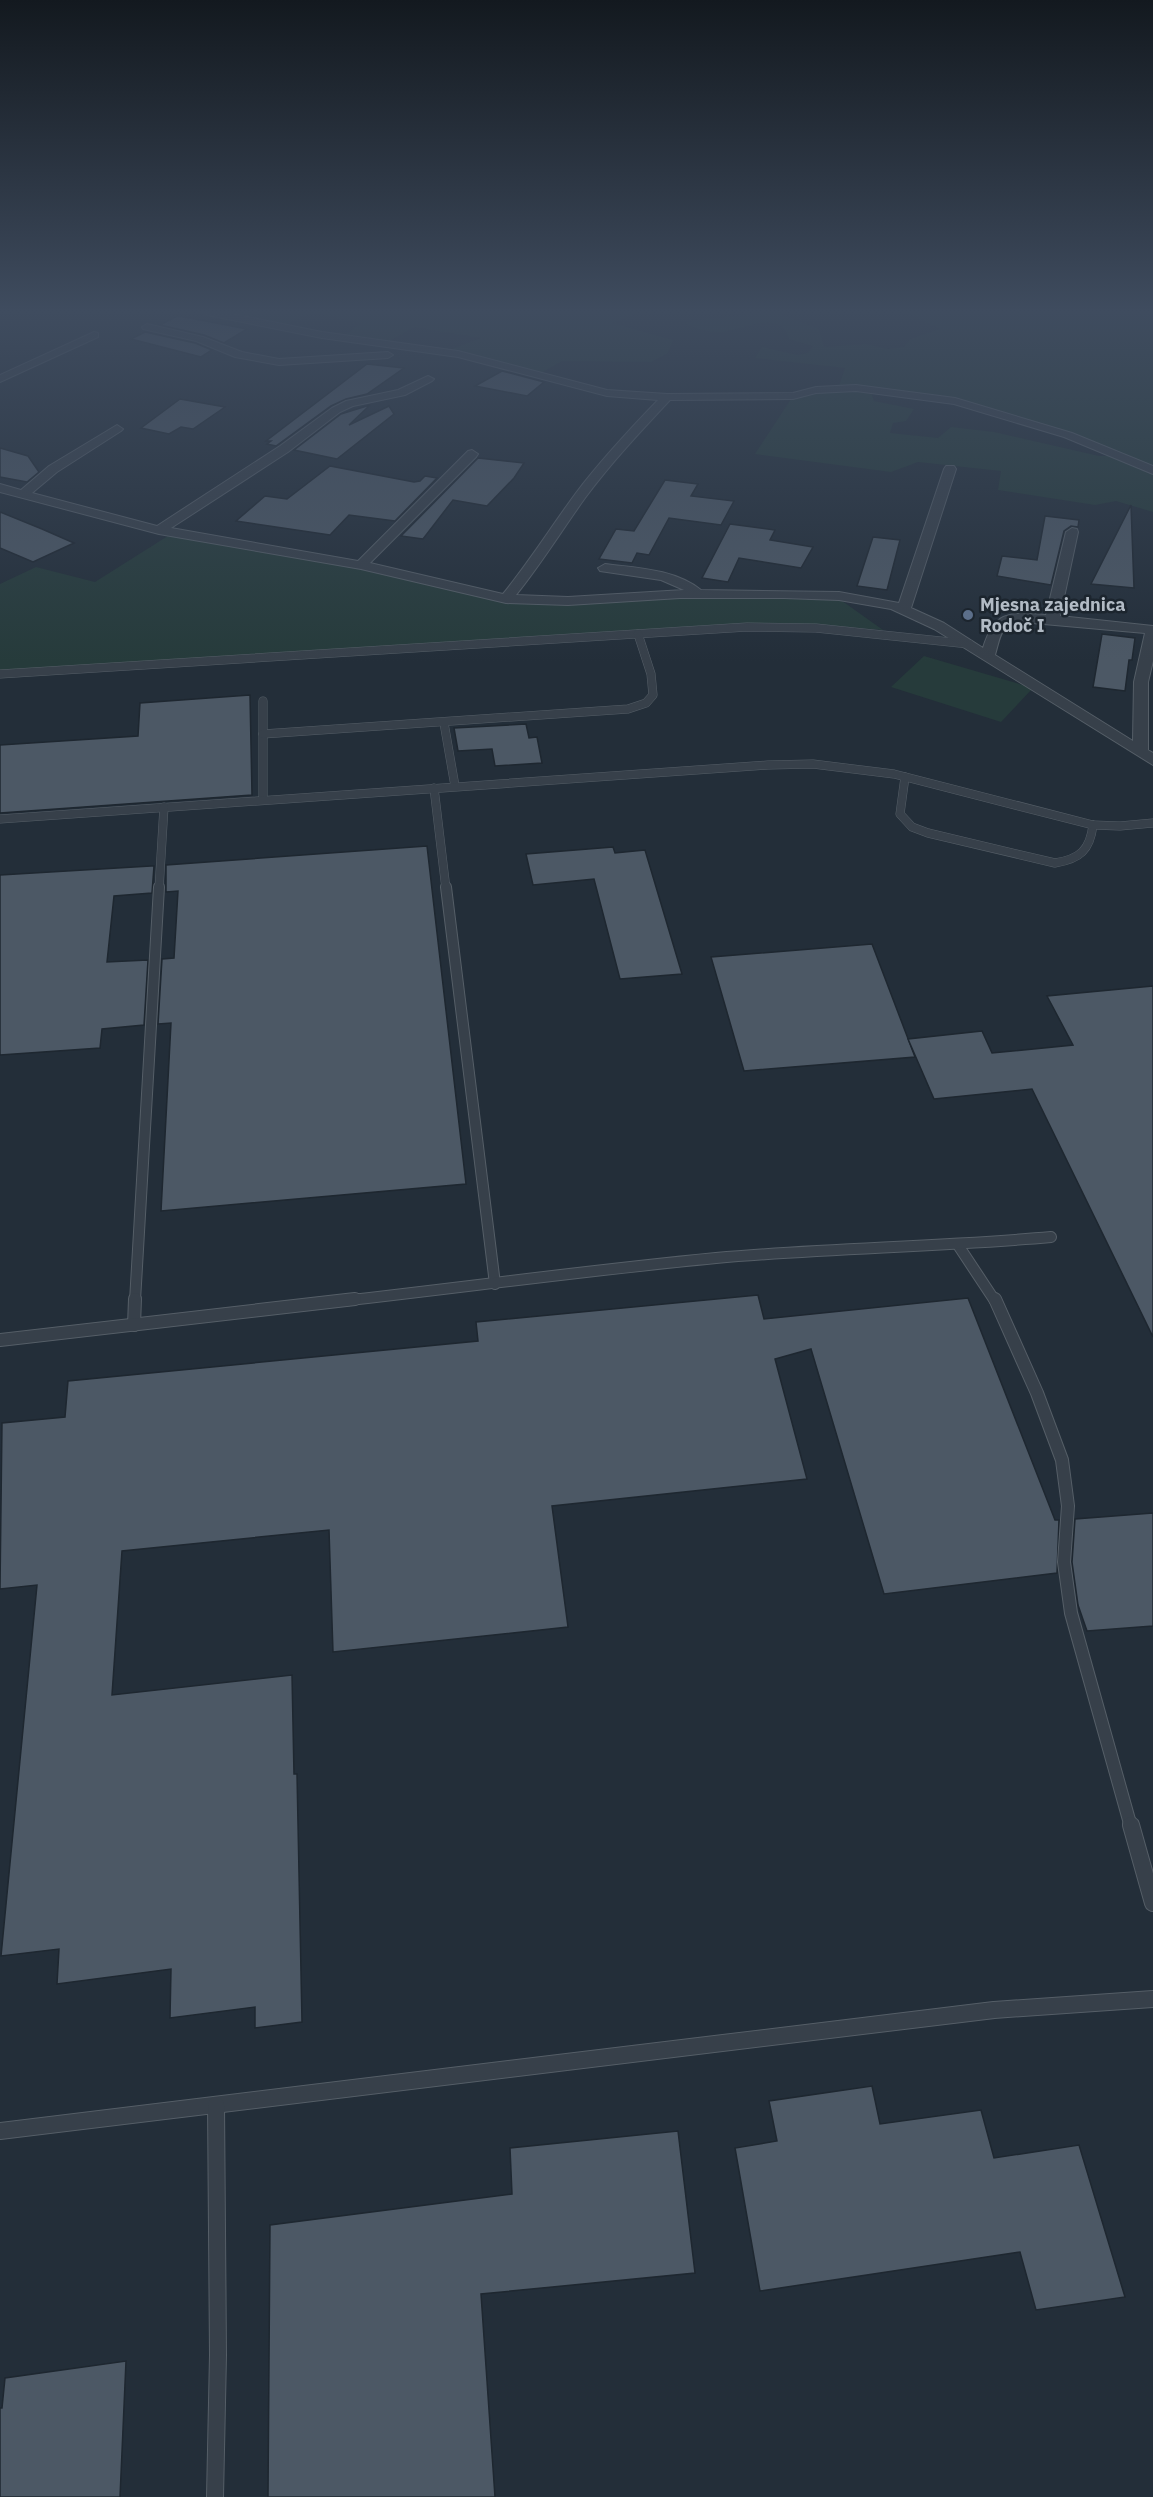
<svg xmlns="http://www.w3.org/2000/svg" width="1153" height="2497" font-family="'IBM Plex Sans',sans-serif">
<style>
.green{fill:#263b3b}
.building{fill:#4c5865;stroke:#1e2730;stroke-width:1.5}
.lines{fill:none;stroke-linecap:round;stroke-linejoin:round}
.service-far3-casing{stroke:#555e67;stroke-width:9}
.service-far2-casing{stroke:#555e67;stroke-width:12}
.service-far1-casing{stroke:#555e67;stroke-width:14}
.service-casing{stroke:#555e67;stroke-width:18}
.minor-casing{stroke:#555e67;stroke-width:2}
.service-far3{stroke:#37404a;stroke-width:8}
.service-far2{stroke:#37404a;stroke-width:10}
.service-far1{stroke:#37404a;stroke-width:12}
.service{stroke:#37404a;stroke-width:16}
.minor{fill:#37404a;fill-rule:evenodd}
.service-dot{fill:#5c6f8a;stroke:#1c252e;stroke-width:2}
.labels{text-anchor:middle;stroke-width:5;stroke-linejoin:round;paint-order:stroke}
.far-poi-label{font-size:18px;font-weight:bold;fill:#b2bbc5;stroke:#1c252e;text-anchor:start}
</style>
<rect width="100%" height="100%" fill="#232e39"/>
<g class="green">
<path d="M207 312H641L612 323 673 340 668 353 651 362 562 361 541 373 447 351 481 338 414 327 388 342 342 337 362 323 313 313 279 327Z"/>
<path d="M752 312H787L783 315 819 329 824 347 866 344 887 349 904 347 910 339 940 329 906 312H1153V512L1116 501 1095 505 998 490 1001 471 918 462 891 472 755 454 793 396 816 390 871 392 874 401 914 409 906 421 893 423 890 433 938 438 951 427 994 432 1099 456H1115L995 411 872 389H838L845 368 755 358 762 347 797 355 808 353 813 346 789 339C781 307 741 331 721 332 707 332 696 329 684 323 708 316 727 320 752 312Z"/>
<path d="M171 534 361 568 491 599 696 596 838 598 883 630 823 625 0 671V584L36 567 95 582Z"/>
<path d="M924 656 1033 688 1001 722 891 687Z"/>
</g>
<g class="building">
<path d="M177 316 190 318 247 329 224 343 204 335 160 325Z"/>
<path d="M145 332 195 343 212 350 201 357 131 339Z"/>
<path d="M367 364 404 368 367 394 346 399 331 406 276 446 267 444 271 441H266Z"/>
<path d="M502 371 544 382 527 396 475 386Z"/>
<path d="M180 399 225 407 193 429 181 427 169 434 141 428Z"/>
<path d="M370 405 349 425 389 406 394 414 337 459 294 450 341 414Z"/>
<path d="M0 448 28 456 39 472 27 482 0 477Z"/>
<path d="M478 458 524 463 514 478 487 506 453 500 423 539 401 536Z"/>
<path d="M330 466 414 482 420 481 425 476 437 478 395 521 349 515 330 535 236 521 265 496 287 499Z"/>
<path d="M665 480 698 484 691 496 734 501 721 525 669 518 649 555 637 553 632 563 599 559 616 529 634 531Z"/>
<path d="M1131 505 1134 588 1091 584Z"/>
<path d="M0 512 42 529 74 543 33 562 0 548Z"/>
<path d="M1045 516 1079 520 1078 527 1071 526 1064 531 1051 585 997 576 1002 556 1037 560Z"/>
<path d="M730 524 775 530 770 540 813 547 801 568 739 558 728 582 702 578Z"/>
<path d="M873 537 900 540 887 590 857 586Z"/>
<path d="M1102 634 1135 638 1132 660H1129L1125 691 1093 687Z"/>
<path d="M250 695 252 795 0 813V745L138 736 140 703Z"/>
<path d="M526 724 529 738 537 737 542 763 495 766 492 749 458 751 454 728Z"/>
<path d="M427 846 466 1184 161 1211 171 1023 158 1024 162 959 174 958 178 891 166 892V865Z"/>
<path d="M613 847 615 853 645 850 682 974 620 979 594 879 533 885 526 854Z"/>
<path d="M151 866H154L152 893 114 896 107 962 148 960 144 1025 102 1029 100 1048 0 1055V875Z"/>
<path d="M872 944 915 1057 744 1071 711 957Z"/>
<path d="M1153 986V1337L1032 1089 934 1099 908 1039 982 1031 992 1053 1073 1045 1047 996Z"/>
<path d="M758 1295 764 1319 968 1298 1055 1520H1059L1057 1573 884 1594 811 1349 775 1359 807 1479 552 1506 568 1627 333 1652 329 1530 122 1551 112 1695 292 1675 294 1774H297L302 2022 255 2028V2007L170 2018 171 1969 57 1984 59 1949 1 1956 37 1585 0 1589 2 1423 65 1417 68 1381 478 1341 476 1322Z"/>
<path d="M1153 1513V1626L1087 1631 1078 1605 1072 1562 1075 1519Z"/>
<path d="M872 2086 880 2124 981 2110 994 2158 1079 2145 1125 2297 1036 2310 1020 2252 760 2291 735 2148 777 2141 769 2101Z"/>
<path d="M678 2131 695 2273 481 2294 495 2497H268L270 2225 512 2194 510 2148Z"/>
<path d="M126 2361 120 2497H0V2408H2L5 2378Z"/>
</g>
<g class="lines">
<defs>
<g id="service-far3">
<path d="M0 674 747 627 816 628 969 644"/>
<path d="M263 701V800"/>
<path d="M444 723 455 786"/>
<path d="M263 734 628 709 646 703 653 695 651 674 638 634"/>
<path d="M905 777 900 814 912 827 928 833 1055 863C1080 859 1090 850 1093 825"/>
<path d="M434 788 446 889"/>
<path d="M0 819 768 765 813 764 894 774 1093 825 1120 826 1153 823"/>
<path d="M159 889 164 807"/>
</g>
<g id="service-far2">
<path d="M446 887 495 1284"/>
<path d="M958 1245 995 1301"/>
<path d="M135 1301 159 887"/>
<path d="M342 1301C466 1287 591 1270 716 1258 827 1248 939 1247 1051 1237"/>
</g>
<g id="service-far1">
<path d="M995 1299 1037 1393 1062 1460 1068 1506 1064 1562 1071 1613 1131 1827"/>
<path d="M134 1325 135 1299"/>
<path d="M0 1340 355 1299"/>
</g>
<g id="service">
<path d="M1131 1825 1153 1903"/>
<path d="M0 2131 994 2010 1153 1999"/>
<path d="M215 2497 218 2355 216 2105"/>
</g>
<g id="minor">
<path d="M202 312H223L322 332 458 351 607 390 667 394 793 393 816 387 856 385 955 398 1072 433 1153 466V474L1064 437 954 404 856 391 816 393 793 399 670 400C640 432 611 463 585 498 562 530 541 564 516 595L568 597 684 590 661 580 600 571 598 568 605 564C637 568 675 569 701 590L839 592 899 603 944 469 946 466H954L956 469 911 608 944 623 983 648C995 609 1010 613 1046 615L1066 532 1072 528 1077 529 1078 532 1060 616 1153 626V661L1148 682V750L1153 753V765L934 629 891 609 839 600 784 598H680L568 605 506 603 361 569 159 534 0 492V484L21 490 49 466 117 425 123 429 121 431 57 472 32 493 157 526 280 446 332 408 346 401 398 390 428 376 434 379 432 381 405 395 353 406 340 412 288 452 171 528 358 561 468 451 472 450 478 454 476 457 370 563 503 594C529 562 551 527 576 493 601 460 629 430 658 400L607 396 458 357 322 338 207 315ZM1021 622 1145 633 1134 682 1133 741 995 655C1001 635 999 627 1021 622Z"/>
<path d="M147 324 203 337 242 352 279 359 388 352 393 355 388 358 279 365 235 357 196 341 143 329 142 327Z"/>
<path d="M94 332 98 333V337L0 382V375Z"/>
</g>
</defs>
<use href="#service-far3" class="service-far3-casing"/>
<use href="#service-far2" class="service-far2-casing"/>
<use href="#service-far1" class="service-far1-casing"/>
<use href="#service" class="service-casing"/>
<use href="#minor" class="minor-casing"/>
<use href="#service-far3" class="service-far3"/>
<use href="#service-far2" class="service-far2"/>
<use href="#service-far1" class="service-far1"/>
<use href="#service" class="service"/>
<use href="#minor" class="minor"/>
</g>
<linearGradient id="sky" x2="0" y2="1"><stop stop-color="#13191f"/><stop offset="0.47" stop-color="#3f4c5f"/><stop offset="1" stop-color="#3f4c5f" stop-opacity="0"/></linearGradient>
<rect width="1153" height="662" fill="url(#sky)"/>
<circle class="service-dot" cx="968" cy="615" r="6"/>
<g class="labels">
<g class="far-poi-label">
<text x="980" y="611">Mjesna zajednica<tspan x="980" dy="21">Rodoč I</tspan></text>
</g>
</g>
</svg>
